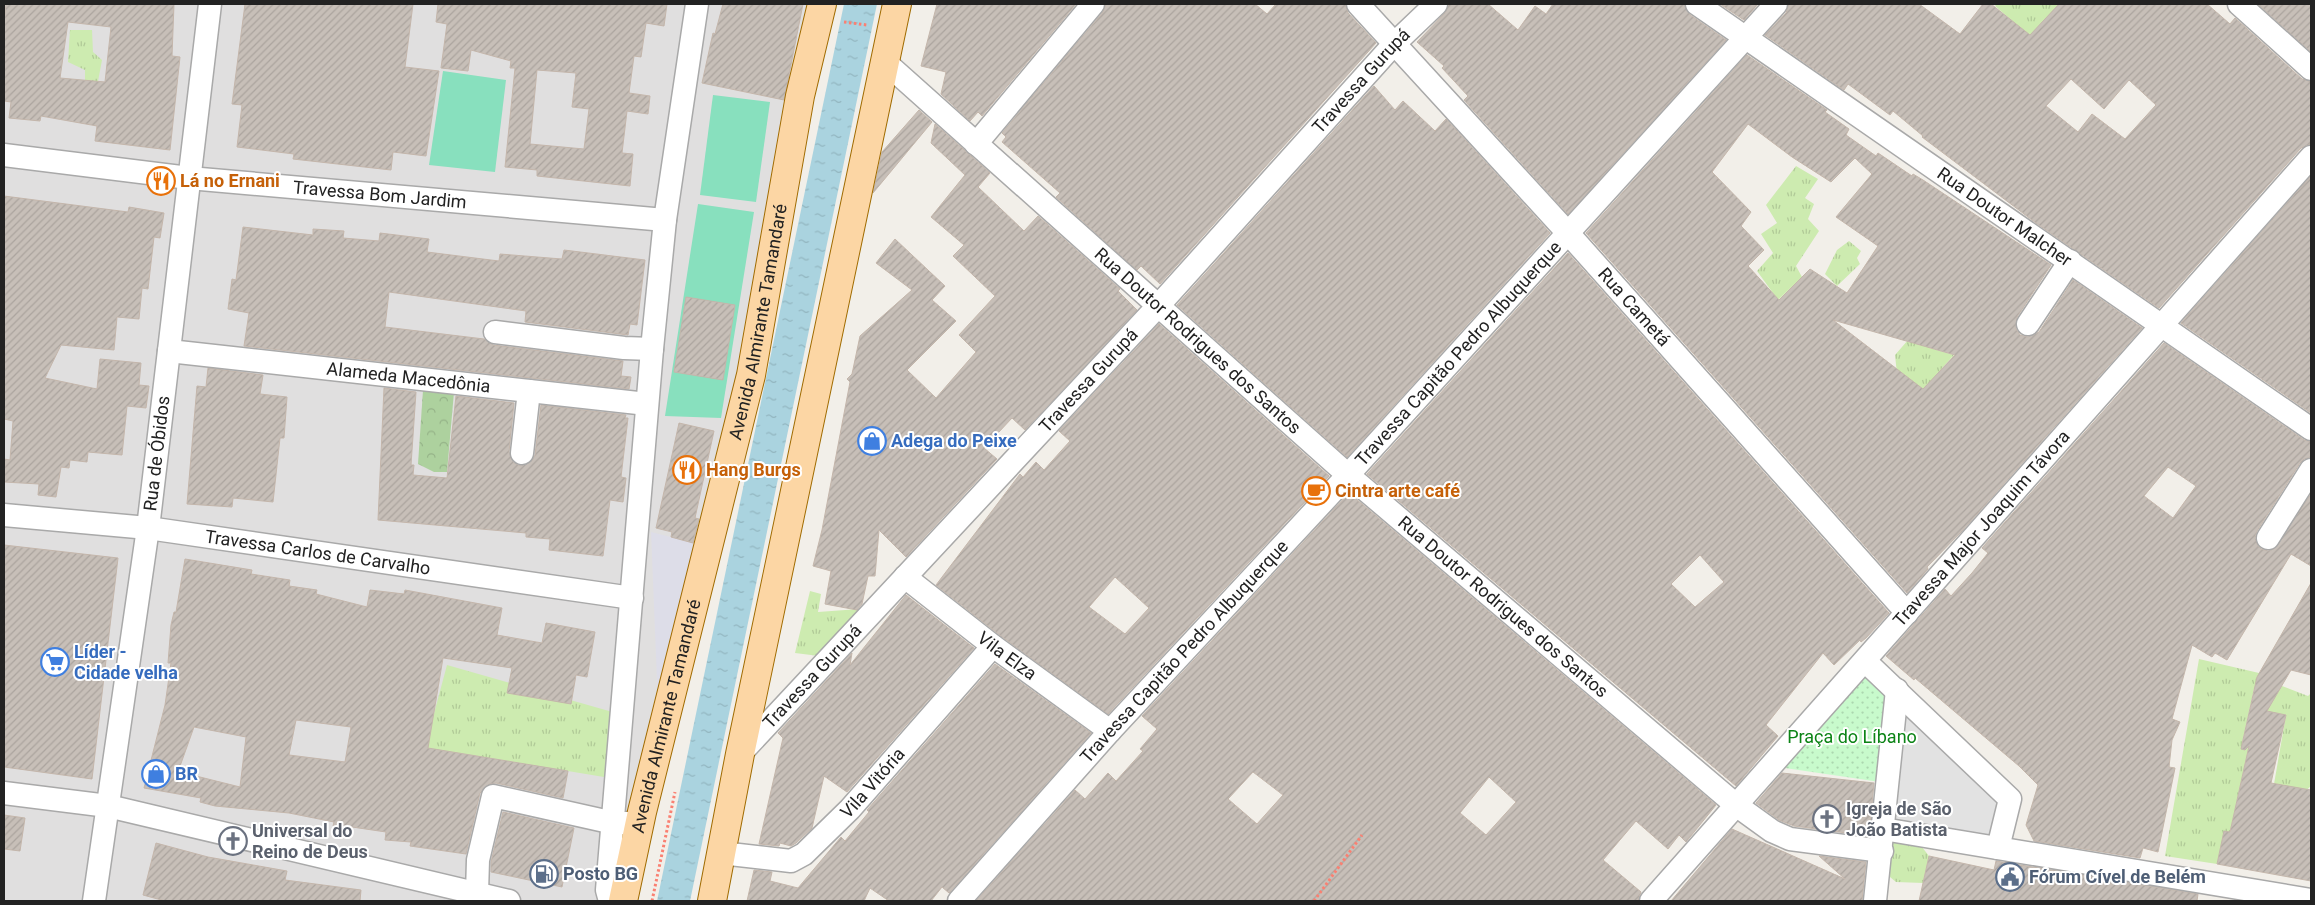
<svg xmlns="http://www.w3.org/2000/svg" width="2315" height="905" font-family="Roboto,sans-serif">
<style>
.residential{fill:#e0dfdf}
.grass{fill:url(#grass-tufts)}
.forest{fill:url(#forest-crowns)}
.park{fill:url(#park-dots)}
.pitch{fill:#88e0be}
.parking{fill:#e2e2e2}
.plaza{fill:#dddde8}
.water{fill:url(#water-ripples)}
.building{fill:url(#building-hatch);stroke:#c4b6ab;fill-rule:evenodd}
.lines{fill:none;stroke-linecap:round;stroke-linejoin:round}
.minor-casing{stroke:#a9a9a9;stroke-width:25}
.major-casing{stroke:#a06b00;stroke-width:30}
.path{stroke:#fa8072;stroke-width:3;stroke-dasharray:2.5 2.5;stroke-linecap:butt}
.minor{stroke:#fff;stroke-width:22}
.major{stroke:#fcd6a4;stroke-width:28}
.labels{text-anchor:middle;stroke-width:4;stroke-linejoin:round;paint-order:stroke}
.street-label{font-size:18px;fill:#222;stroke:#fff}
.food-label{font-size:18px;font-weight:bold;fill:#c56008;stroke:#fff;text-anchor:start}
.shop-label{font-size:18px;font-weight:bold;fill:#366cbe;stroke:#fff;text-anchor:start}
.park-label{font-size:18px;fill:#0c8416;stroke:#fff}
.worship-label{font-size:18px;font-weight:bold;fill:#5b616d;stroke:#fff;text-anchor:start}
.service-label{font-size:18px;font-weight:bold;fill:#4e5e75;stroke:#fff;text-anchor:start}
</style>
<defs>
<pattern id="grass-tufts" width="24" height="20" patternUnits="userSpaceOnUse" patternTransform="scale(1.25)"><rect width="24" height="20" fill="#cdebb0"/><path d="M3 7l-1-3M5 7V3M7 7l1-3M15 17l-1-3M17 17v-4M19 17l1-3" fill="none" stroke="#b0c997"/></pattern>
<pattern id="forest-crowns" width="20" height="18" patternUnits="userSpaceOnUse" patternTransform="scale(1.25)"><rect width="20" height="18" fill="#add19e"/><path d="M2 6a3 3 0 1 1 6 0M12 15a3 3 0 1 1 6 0" fill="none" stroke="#95b388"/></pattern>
<pattern id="park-dots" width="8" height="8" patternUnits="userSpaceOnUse" patternTransform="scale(1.25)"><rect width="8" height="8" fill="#c8facc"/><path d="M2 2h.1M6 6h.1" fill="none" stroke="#acd6af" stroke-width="1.8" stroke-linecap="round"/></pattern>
<pattern id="water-ripples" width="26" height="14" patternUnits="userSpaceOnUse" patternTransform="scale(1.25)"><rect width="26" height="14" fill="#aad3df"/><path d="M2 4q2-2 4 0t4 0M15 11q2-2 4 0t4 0" fill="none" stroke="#92b5bf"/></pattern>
<pattern id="building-hatch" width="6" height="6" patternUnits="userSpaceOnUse" patternTransform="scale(1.25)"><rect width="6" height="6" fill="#c7bfb8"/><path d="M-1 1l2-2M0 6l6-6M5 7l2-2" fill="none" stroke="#aba49e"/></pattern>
</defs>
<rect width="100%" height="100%" fill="#f2efe9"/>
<path class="residential" d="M4 4H822L623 901H4Z"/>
<g class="grass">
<path d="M1997 4H2060L2034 33 2021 44 2005 27 2010 19 1995 6Z"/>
<path d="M70 30H92L93 52 102 60 96 92H85V70L68 62Z"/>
<path d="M1796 166 1818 179 1805 198 1814 204 1808 219 1819 231 1796 266 1802 277 1778 300 1757 271 1773 253 1761 234 1777 223 1766 205Z"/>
<path d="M1849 241 1861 251 1857 258 1860 264 1837 286 1825 274 1837 250Z"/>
<path d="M1922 324 1930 348 1954 355 1936 375 1946 386 1931 398 1897 374 1895 355Z"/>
<path d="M810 591 821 594 818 612 859 609 819 656 795 653Z"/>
<path d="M2199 659 2259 673 2282 686 2308 696 2311 693V786L2290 805 2274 784 2286 715 2265 711 2269 692 2254 689 2242 744 2249 746 2230 832H2224L2217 864 2165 856Z"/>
<path d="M447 665 616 713V779L459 753 421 762Z"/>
<path d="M1889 836 1918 842 1929 856 1923 883 1896 882 1884 872Z"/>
</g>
<path class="forest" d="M423 390 454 392 447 472H434L418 464Z"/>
<path class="park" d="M1865 661 1899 693 1887 783 1771 766Z"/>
<g class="pitch">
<path d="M443 71 506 80 495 172 429 165Z"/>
<path d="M713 95 770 102 756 202 700 195Z"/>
<path d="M698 204 754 212 721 418 665 416Z"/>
</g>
<path class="parking" d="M1903 697 2008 801 1996 842 1888 829Z"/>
<path class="plaza" d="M651 532 698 544 658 706Z"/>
<path class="water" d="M844 4H877L690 901H657Z"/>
<g class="building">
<path d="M6 4H174L172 56 180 57 170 150 95 141 97 126 41 116 40 121 9 118 11 102 4 101V21ZM68 22 111 27 105 82 60 78Z"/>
<path d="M245 4H413L405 67 439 71 426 156 393 152 391 170 293 159 294 154 237 147 242 105 232 104Z"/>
<path d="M438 4H667L664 26 646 23 641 57 634 56 629 93 650 96 648 114 627 111 622 153 633 154 630 186 537 176V170L505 167 515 68H510L511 61 471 50 468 71 441 68 447 24 436 22ZM537 70 576 73 572 107 589 109 584 149 530 144Z"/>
<path d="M723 4H803L784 100 702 83 713 33 715 34Z"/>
<path d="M937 4H1076L982 116 978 112 970 121 941 94 946 72 921 66Z"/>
<path d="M1106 4H1255L1267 14 1276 4H1345L1348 13 1376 43 1160 284 1141 266 1137 270 1056 197 1060 193 1002 142 1006 137 1002 133 1103 12Z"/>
<path d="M1449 4H1488L1518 30 1535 6 1546 14 1553 4H1684L1690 15 1726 40 1568 214 1464 100 1468 96 1442 68 1444 66 1417 42 1445 13Z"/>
<path d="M1720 4H1758L1744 20Z"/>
<path d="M1789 4H1919L1960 34 1983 4H1991L2030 35 2059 4H2207L2230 24 2235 18 2302 79 2311 82V144L2301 148 2159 308 2036 223 1922 137 1923 136 1893 111 1890 115 1848 84 1844 90 1765 35 1786 13ZM2071 79 2104 109 2129 80 2156 105 2125 139 2092 114 2078 132 2046 106Z"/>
<path d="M2258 4H2311V52Z"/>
<path d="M1747 55 1827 110 1825 112 1849 129 1846 135 1876 156 1878 153 1912 176 1913 174 1923 180 2051 265 2017 317 2016 329 2020 335 2028 337 2039 332 2073 280 2142 328 1962 531 1927 567 1928 569 1907 593 1586 233ZM1748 124 1792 157 1831 182 1855 158 1872 174 1836 217 1878 246 1847 293 1810 269 1779 300 1748 266 1764 250 1741 226 1751 212 1712 172ZM1833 320 1955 355 1923 389Z"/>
<path d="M1374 86 1395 110 1403 101 1435 131 1446 119 1550 233 1347 457 1177 305Z"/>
<path d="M919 110 932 122 873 193 882 152Z"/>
<path d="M935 124 990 173 978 187 1024 231 1038 216 1120 289 1118 291 1137 310 1025 430 1012 418 984 448 997 459 906 557 879 530 875 576H868L862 604 857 610 825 604 831 571 813 566 822 530 850 382 847 379 852 374 860 336 912 290 876 263 895 239 945 286 932 300 956 321 907 370 936 398 976 352 959 335 995 296 953 256 964 245 931 217 965 175 931 143Z"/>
<path d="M2311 176V413L2181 323Z"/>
<path d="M4 196 128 212 129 207 164 213 160 238 154 237 148 289 142 288 139 319 117 317 114 350 61 345 45 378 97 389 100 359 141 363 139 385 149 386 146 408 127 406 122 455 88 452 87 462 70 460 69 468 61 467 56 497 38 495 39 484 4 482V459L10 460 13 421 4 419Z"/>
<path d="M243 227 313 235V229L344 231 343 238 379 241 380 233 429 239 427 252 499 261 500 254 562 259 564 250 645 260 637 325 630 324 628 335 525 322 526 311 389 292 385 327 484 339 493 345 623 361 621 376 631 377 629 389 244 346 249 313 228 309 232 279 236 280Z"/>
<path d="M1568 253 1889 613 1866 638 1861 642 1860 640 1834 665 1823 653 1766 725 1778 736 1736 786 1367 474ZM1700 555 1724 582 1695 607 1671 584Z"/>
<path d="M686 297 735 305 723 380 674 372Z"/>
<path d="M1159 324 1329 476 1108 714 1001 636 936 585 1020 474 1023 477 1036 462 1044 470 1070 441 1059 431ZM1115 577 1149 608 1125 634 1089 607Z"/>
<path d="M2164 343 2304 440 2311 442V457L2304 459 2300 463 2257 531 2255 538 2257 544 2261 549 2268 551 2274 549 2311 494V566L2291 554 2227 660 2215 653 2212 657 2192 645 2172 719 2180 722 2172 740 2169 767 2175 768 2158 852 2143 848 2140 858 2034 841 2026 825 2038 785 2019 766 1915 678 1914 680 1886 656 1945 589 1951 596 1972 573 1988 553 1982 548ZM2168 467 2196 486 2173 518 2144 496Z"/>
<path d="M208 368 263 375 260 394 287 397 284 438H280L273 502 233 498 232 507 187 504 197 386 206 387Z"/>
<path d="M384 388 416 392 411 465H414L413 475 447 478 456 396 514 403 509 452 514 463 521 466 532 461 535 455 541 405 626 415 625 418H628L621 477 626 478 623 502 610 500 603 556 549 550 550 539 526 537V533L378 520Z"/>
<path d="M679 423 714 431 695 518 699 519 693 543 671 537 672 532 656 528Z"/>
<path d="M1349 493 1716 805 1686 842 1679 835 1668 849 1636 821 1603 860 1641 892 1638 901H976L1075 790 1085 799 1108 773 1116 781 1143 751 1140 749 1157 729 1142 716ZM1253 772 1283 795 1257 824 1228 799ZM1489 777 1516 802 1486 835 1460 813Z"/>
<path d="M4 545 118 558 92 779 4 767Z"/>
<path d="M185 559 252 570 251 574 290 580 289 586 317 590 316 594 367 607 370 590 404 594 405 590 502 608 497 635 542 643 546 623 595 632 587 677 576 675 571 704 507 693 512 668 443 658 428 748 568 771 563 798 496 783 489 784 480 793 466 854 410 846 411 842 385 840 386 832 352 827V830L333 826 334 822 289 813 215 806 200 802 201 798 144 788 165 705 171 663H168L171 625 174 612H176ZM296 720 351 727 345 762 289 755ZM194 727 246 737 240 787 184 773 185 770 179 769Z"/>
<path d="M2311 583V675L2291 670 2267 711 2286 715 2271 783 2311 790V881L2217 864 2224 831 2230 832 2249 746 2245 750 2241 749 2257 677Z"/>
<path d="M906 595 974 648 847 792 824 776 812 828 796 843 791 846 780 843 779 846 759 844 783 738 778 733 852 653 850 665Z"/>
<path d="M995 664 1091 733 949 893 942 887 931 901H889L870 888 864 901H747L754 870 772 872 770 881 798 888 841 837 845 841 869 812 867 810Z"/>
<path d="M1782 773 1874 783 1869 836 1794 826 1779 820 1756 803Z"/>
<path d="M503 812 574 828 562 887 491 872V862Z"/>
<path d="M4 815 25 818 20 851 4 849Z"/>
<path d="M1732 829 1845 879 1819 856 1866 862 1862 901H1671Z"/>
<path d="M156 843 208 857 287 871 285 880 361 890 360 901H165L143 895Z"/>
<path d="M1929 856 1994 870 1996 861 2198 894 2197 901H1919Z"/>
</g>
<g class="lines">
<defs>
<g id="minor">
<path id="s1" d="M1358 4 1567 232 1907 613"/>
<path id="s2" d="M1697 4 2311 429"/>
<path d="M2239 4 2311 69"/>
<path id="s3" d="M885 62 1348 475 1736 805 1772 831 1790 839 1882 851"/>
<path d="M976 144 1093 4"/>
<path id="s4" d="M4 155 189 178 665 220"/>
<path d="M2028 324 2070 261"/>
<path d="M495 332 624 348 652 349"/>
<path id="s5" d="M169 351 647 404"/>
<path d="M522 453 529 391"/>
<path id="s6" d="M4 515 148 528 632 598"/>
<path d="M2268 538 2311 470"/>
<path id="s7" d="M905 577 993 646 1110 731"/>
<path d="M1865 661 2010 799 1998 848"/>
<path id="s8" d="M740 754 1159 305 1394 44 1436 4"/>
<path d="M4 793 108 806 509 901"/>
<path d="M1883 829 2311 900"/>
<path id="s9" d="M721 853 791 861 804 854 850 809 993 646"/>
<path d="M477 893 478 860 493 796 614 823H629"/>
<path id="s10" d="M94 901 148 528 210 4"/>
<path d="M610 901 607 890 652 349 665 220 697 4"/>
<path id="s11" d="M959 901 1110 731 1348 475 1776 4"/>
<path id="s12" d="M1651 901 2311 157"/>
<path d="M1875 901 1897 690"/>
</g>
<g id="major">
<path id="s13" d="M623 901 642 812 751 375 800 96 822 4"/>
<path d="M712 901 740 754 897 4"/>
</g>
</defs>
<use href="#minor" class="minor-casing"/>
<use href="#major" class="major-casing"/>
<g class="path">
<path d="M844 22 867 25"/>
<path d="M652 901 675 792"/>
<path d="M1314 901 1362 835"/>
</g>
<use href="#minor" class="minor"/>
<use href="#major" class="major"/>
</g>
<defs>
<symbol id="restaurant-ring" viewBox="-11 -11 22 22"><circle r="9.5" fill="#fff" stroke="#e8710a" stroke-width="1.5"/><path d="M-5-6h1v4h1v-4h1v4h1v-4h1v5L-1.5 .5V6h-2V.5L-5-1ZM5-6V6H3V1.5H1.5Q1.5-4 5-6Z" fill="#e8710a"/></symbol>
<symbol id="shop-ring" viewBox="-11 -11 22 22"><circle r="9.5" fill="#fff" stroke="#3f7fe0" stroke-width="1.5"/><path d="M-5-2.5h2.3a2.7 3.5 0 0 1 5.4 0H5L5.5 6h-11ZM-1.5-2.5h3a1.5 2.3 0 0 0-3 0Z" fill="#3f7fe0"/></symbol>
<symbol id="cafe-ring" viewBox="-11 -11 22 22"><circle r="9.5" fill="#fff" stroke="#e8710a" stroke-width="1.5"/><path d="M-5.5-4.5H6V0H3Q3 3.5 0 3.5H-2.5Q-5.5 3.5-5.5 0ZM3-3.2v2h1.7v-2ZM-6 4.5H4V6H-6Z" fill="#e8710a"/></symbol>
<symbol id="supermarket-ring" viewBox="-11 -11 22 22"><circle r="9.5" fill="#fff" stroke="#3f7fe0" stroke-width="1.5"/><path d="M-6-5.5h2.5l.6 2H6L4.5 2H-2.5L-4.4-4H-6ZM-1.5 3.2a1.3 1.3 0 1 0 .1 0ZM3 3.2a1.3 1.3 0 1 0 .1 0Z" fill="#3f7fe0"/></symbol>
<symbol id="church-ring" viewBox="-11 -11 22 22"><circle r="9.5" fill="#fff" stroke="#6b7280" stroke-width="1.5"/><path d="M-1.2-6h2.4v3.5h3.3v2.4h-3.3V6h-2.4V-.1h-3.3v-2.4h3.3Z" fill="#6b7280"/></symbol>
<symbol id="fuel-ring" viewBox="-11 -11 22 22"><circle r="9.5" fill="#fff" stroke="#5c6f8a" stroke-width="1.5"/><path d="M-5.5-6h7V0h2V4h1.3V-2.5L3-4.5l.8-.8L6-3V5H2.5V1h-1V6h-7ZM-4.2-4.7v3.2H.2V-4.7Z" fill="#5c6f8a"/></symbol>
<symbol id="civic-ring" viewBox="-11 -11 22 22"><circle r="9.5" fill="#fff" stroke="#5c6f8a" stroke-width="1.5"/><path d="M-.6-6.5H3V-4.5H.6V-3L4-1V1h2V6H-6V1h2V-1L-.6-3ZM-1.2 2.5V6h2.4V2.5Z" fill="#5c6f8a"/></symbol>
</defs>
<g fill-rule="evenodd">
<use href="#restaurant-ring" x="145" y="165" width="32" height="32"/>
<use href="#shop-ring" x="856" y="425" width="32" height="32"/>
<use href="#restaurant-ring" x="671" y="454" width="32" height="32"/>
<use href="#cafe-ring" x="1300" y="475" width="32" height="32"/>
<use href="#supermarket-ring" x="39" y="646" width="32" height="32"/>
<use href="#shop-ring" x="140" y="758" width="32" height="32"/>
<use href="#church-ring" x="1811" y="803" width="32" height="32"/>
<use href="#church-ring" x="217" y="825" width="32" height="32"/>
<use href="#fuel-ring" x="528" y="858" width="32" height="32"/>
<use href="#civic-ring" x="1994" y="861" width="32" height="32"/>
</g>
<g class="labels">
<g class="street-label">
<text dy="6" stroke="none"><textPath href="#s8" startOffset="916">Travessa Gurupá</textPath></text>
<text dy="6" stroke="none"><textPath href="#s4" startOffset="378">Travessa Bom Jardim</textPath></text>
<text dy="6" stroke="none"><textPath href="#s2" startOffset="374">Rua Doutor Malcher</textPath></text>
<text dy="6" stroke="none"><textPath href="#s1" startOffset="410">Rua Cametá</textPath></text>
<text dy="6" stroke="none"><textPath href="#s13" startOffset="595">Avenida Almirante Tamandaré</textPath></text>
<text dy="6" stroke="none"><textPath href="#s3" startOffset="419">Rua Doutor Rodrigues dos Santos</textPath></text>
<text dy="6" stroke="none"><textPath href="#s11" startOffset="741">Travessa Capitão Pedro Albuquerque</textPath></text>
<text dy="6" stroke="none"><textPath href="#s5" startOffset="241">Alameda Macedônia</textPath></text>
<text dy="6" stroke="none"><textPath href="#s8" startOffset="511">Travessa Gurupá</textPath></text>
<text dy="6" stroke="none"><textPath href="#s10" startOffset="452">Rua de Óbidos</textPath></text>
<text dy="6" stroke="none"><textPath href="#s12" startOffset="498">Travessa Major Joaquim Távora</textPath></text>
<text dy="6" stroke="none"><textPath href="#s6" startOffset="316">Travessa Carlos de Carvalho</textPath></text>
<text dy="6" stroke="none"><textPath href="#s3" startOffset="824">Rua Doutor Rodrigues dos Santos</textPath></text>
<text dy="6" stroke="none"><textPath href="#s11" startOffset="336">Travessa Capitão Pedro Albuquerque</textPath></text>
<text dy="6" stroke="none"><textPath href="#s7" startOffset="129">Vila Elza</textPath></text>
<text dy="6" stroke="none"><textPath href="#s8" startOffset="106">Travessa Gurupá</textPath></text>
<text dy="6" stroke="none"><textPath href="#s13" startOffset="190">Avenida Almirante Tamandaré</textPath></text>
<text dy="6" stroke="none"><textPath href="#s9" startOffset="184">Vila Vitória</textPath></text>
</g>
<g class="food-label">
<text x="180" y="187">Lá no Ernani</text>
<text x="706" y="476">Hang Burgs</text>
<text x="1335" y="497">Cintra arte café</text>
</g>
<g class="shop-label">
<text x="891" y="447">Adega do Peixe</text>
<text x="74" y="658">Líder -<tspan x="74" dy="21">Cidade velha</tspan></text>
<text x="175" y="780">BR</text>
</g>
<g class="park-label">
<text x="1852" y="743">Praça do Líbano</text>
</g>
<g class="worship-label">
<text x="1846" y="815">Igreja de São<tspan x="1846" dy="21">João Batista</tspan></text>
<text x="252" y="837">Universal do<tspan x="252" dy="21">Reino de Deus</tspan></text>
</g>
<g class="service-label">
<text x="563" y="880">Posto BG</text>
<text x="2029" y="883">Fórum Cível de Belém</text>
</g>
</g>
<rect width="2315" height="905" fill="none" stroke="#222222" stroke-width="10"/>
</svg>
